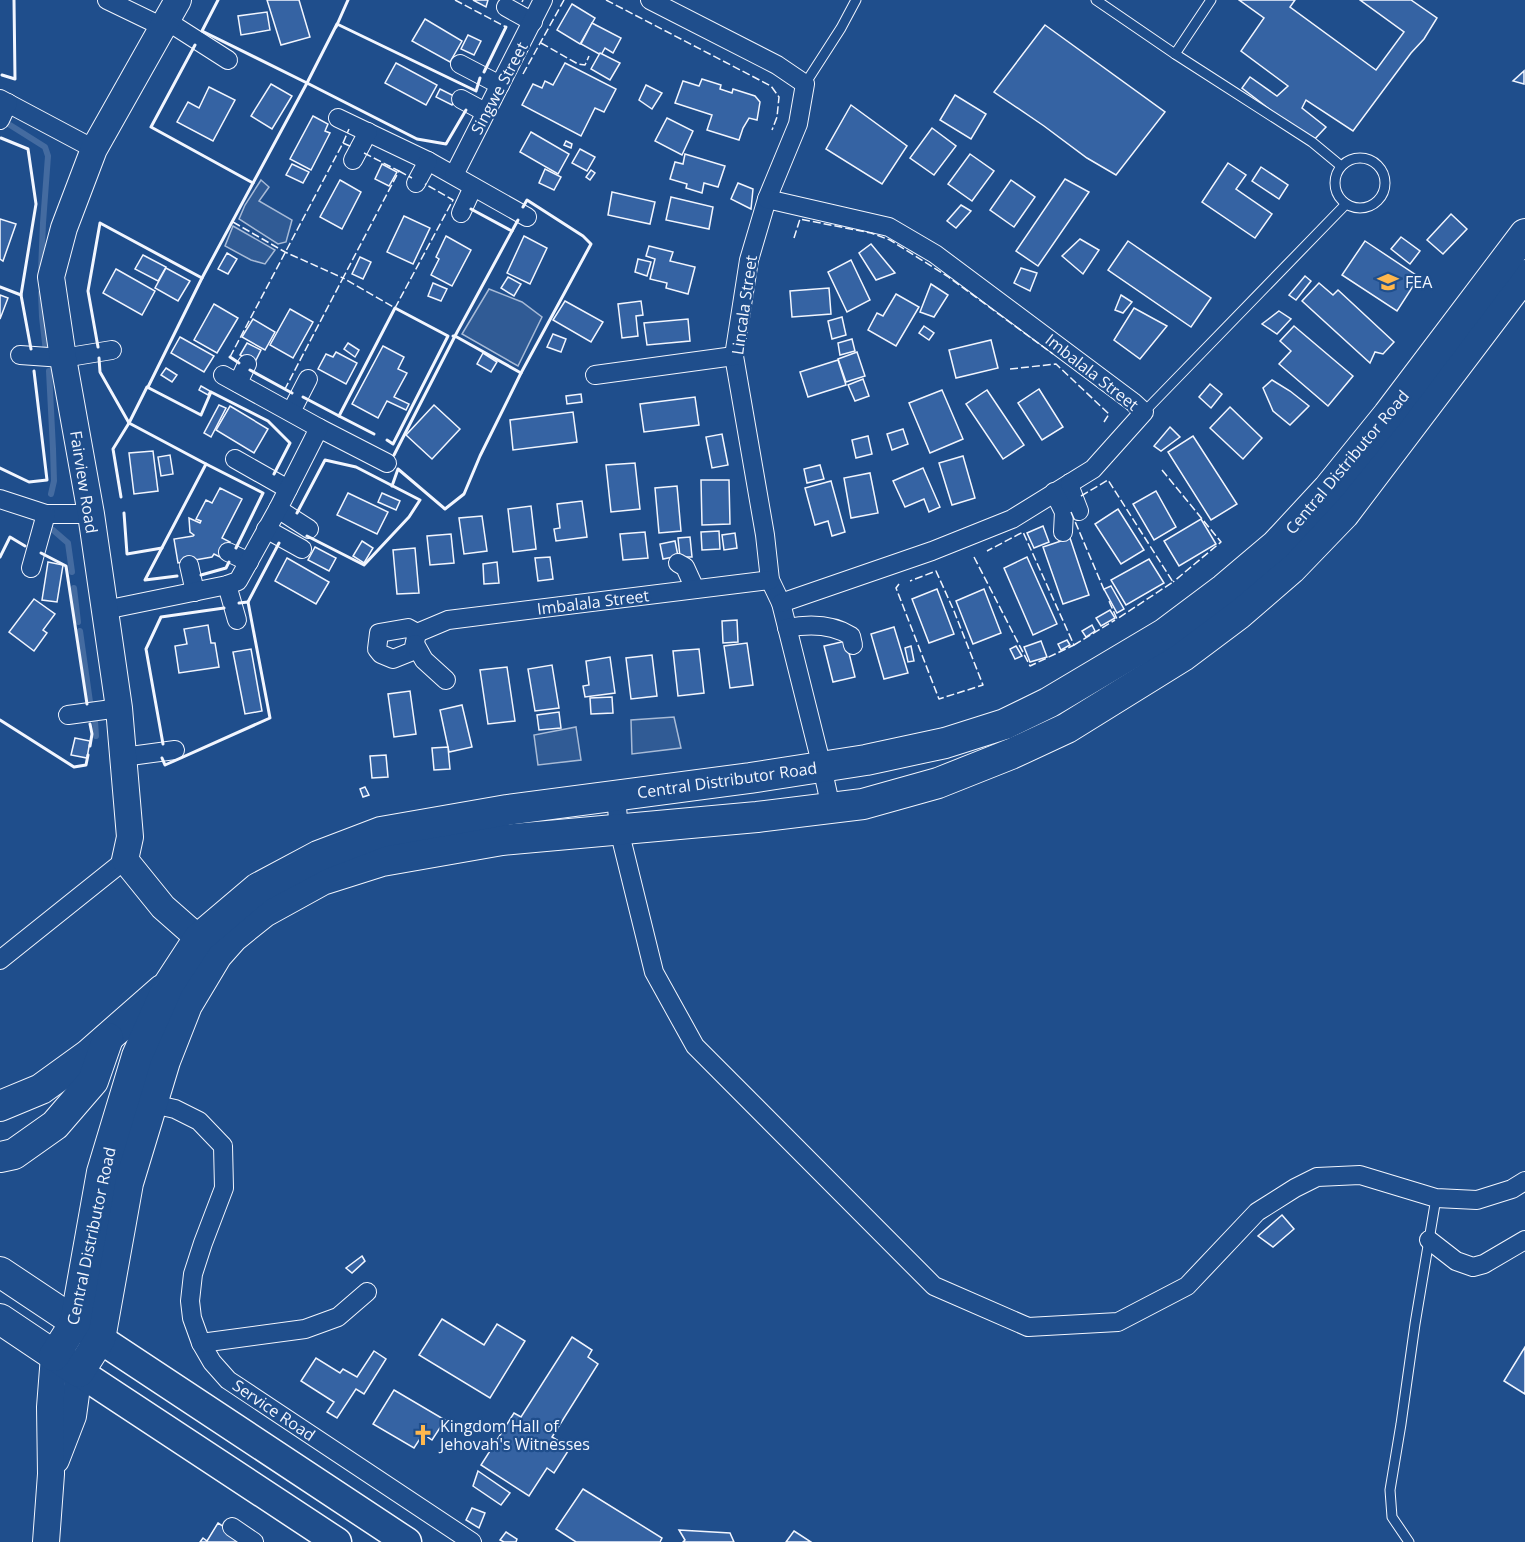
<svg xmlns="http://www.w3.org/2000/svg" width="1525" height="1542" font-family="'Open Sans',sans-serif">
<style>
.green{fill:#305b95;stroke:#a8bbd7;stroke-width:1.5}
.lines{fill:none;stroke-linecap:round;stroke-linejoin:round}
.stream{stroke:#446ba0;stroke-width:6}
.building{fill:#3563a3;stroke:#f2f6ff;stroke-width:1.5}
.service-casing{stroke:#f2f6ff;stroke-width:11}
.minor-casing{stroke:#f2f6ff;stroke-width:20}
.secondary-casing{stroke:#f2f6ff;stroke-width:28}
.primary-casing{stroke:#f2f6ff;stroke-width:31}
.trunk-casing{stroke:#f2f6ff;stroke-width:32}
.service{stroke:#1f4e8c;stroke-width:9}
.minor{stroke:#1f4e8c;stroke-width:18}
.secondary{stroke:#1f4e8c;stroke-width:26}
.primary{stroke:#1f4e8c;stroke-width:28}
.trunk{stroke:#1f4e8c;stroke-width:30}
.fence{stroke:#f2f6ff;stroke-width:1.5;stroke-dasharray:8 3;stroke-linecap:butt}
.wall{stroke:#f2f6ff;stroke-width:3}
.labels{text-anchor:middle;stroke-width:4.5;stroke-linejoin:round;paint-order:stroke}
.street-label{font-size:16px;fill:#f2f6ff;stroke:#1f4e8c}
.poi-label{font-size:16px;fill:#f2f6ff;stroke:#1f4e8c;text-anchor:start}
</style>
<rect width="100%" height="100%" fill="#1f4e8c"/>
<g class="green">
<path d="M261 180 269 187 259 201 292 220 286 242 278 244 239 219 245 205Z"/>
<path d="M233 226 275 250 265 264 251 260 225 246Z"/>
<path d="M489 289 522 302 542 317 518 366 462 334Z"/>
<path d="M674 717 681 748 632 754 631 720Z"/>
<path d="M576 727 581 760 538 765 534 735Z"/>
</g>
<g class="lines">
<g class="stream">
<path d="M10 125 45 147 48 156 43 223 41 271"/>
<path d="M41 293 42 317 46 352"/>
<path d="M49 371 53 449 54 481 51 494"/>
<path d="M53 530 68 543 72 572"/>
<path d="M74 588 78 622"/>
<path d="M80 631 90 702"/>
<path d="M95 721 96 736"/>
</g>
</g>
<g class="building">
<path d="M267 0H299L310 37 281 45Z"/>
<path d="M473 0H488L486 7Z"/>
<path d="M1239 0H1295L1290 7 1376 70 1404 32 1360 0H1411L1437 18 1424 39 1411 53 1353 131 1306 100 1302 108 1326 127 1312 142 1242 88 1250 77 1277 96 1288 86 1241 51 1264 18Z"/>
<path d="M572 4 595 18 580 44 557 30Z"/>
<path d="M267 12 270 30 241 35 238 16Z"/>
<path d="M425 19 462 41 450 62 412 41Z"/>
<path d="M592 23 621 38 613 53 605 48 601 55 581 44Z"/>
<path d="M1045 25 1165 112 1116 175 1087 158 1044 126 994 92Z"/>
<path d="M468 35 481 41 474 55 461 49Z"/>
<path d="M600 53 620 63 610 80 591 69Z"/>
<path d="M396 63 437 85 426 105 385 83Z"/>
<path d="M565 63 616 89 604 112 595 108 581 136 522 105 533 84 542 88 545 81 553 85Z"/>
<path d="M1524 71V84L1513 81Z"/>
<path d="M702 79 721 85 720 89 732 93 733 89 755 96 760 102 757 120 749 118 743 128 739 140 707 130 712 115 675 103 683 81 699 86Z"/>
<path d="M271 84 292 96 272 129 251 116Z"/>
<path d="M646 85 662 93 652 109 639 100Z"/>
<path d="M209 87 235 100 213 141 177 122 188 102 199 108Z"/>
<path d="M440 89 456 97 452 105 436 97Z"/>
<path d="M955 95 986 114 971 139 940 120Z"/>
<path d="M851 105 907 146 882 184 826 149Z"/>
<path d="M313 116 328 124 325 131 330 133 311 170 290 159Z"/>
<path d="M667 118 693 131 682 155 655 141Z"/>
<path d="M932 128 956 146 934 175 910 158Z"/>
<path d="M531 132 569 154 558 174 520 152Z"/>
<path d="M566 141 572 144 571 148 564 145Z"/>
<path d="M580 149 595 157 587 171 572 163Z"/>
<path d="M685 154 725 166 718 187 704 183 702 193 686 188 687 184 670 179 675 162 683 164Z"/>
<path d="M970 154 994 171 972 201 948 184Z"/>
<path d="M1228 163 1246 175 1236 189 1272 214 1255 238 1202 202Z"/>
<path d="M292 164 309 172 303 183 286 175Z"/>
<path d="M382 164 397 172 389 186 375 179Z"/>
<path d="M1261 167 1288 185 1279 199 1252 181Z"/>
<path d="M545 169 561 177 554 190 539 183Z"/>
<path d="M591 170 595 173 590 180 586 177Z"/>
<path d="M1065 179 1089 192 1038 266 1016 251Z"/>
<path d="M340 180 361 192 342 229 320 217Z"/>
<path d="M1011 180 1035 197 1014 227 990 210Z"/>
<path d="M738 183 753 189 751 209 731 199Z"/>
<path d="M612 192 655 202 650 224 608 215Z"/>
<path d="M671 197 713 207 709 229 666 220Z"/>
<path d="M961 205 971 211 956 228 947 221Z"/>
<path d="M1451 214 1467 229 1443 254 1427 240Z"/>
<path d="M404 216 430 228 413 264 387 252Z"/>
<path d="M0 219 16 224 3 261 0 259Z"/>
<path d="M446 236 471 250 452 286 431 275 439 259 436 257Z"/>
<path d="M524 236 547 248 530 284 507 273Z"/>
<path d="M1401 237 1420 251 1410 264 1391 249Z"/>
<path d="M1080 239 1099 250 1083 274 1062 256Z"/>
<path d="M1128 241 1211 298 1191 327 1108 270Z"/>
<path d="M1365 241 1419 277 1397 311 1342 275Z"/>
<path d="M871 244 895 273 876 280 859 253Z"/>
<path d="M649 246 673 252 670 261 695 267 688 294 666 288 667 283 650 279 655 259 646 256Z"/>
<path d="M227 253 237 259 228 274 218 269Z"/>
<path d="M143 255 166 267 158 281 135 269Z"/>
<path d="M360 257 371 262 363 279 352 274Z"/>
<path d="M638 259 651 262 647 276 635 272Z"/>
<path d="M851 260 870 300 847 312 828 272Z"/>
<path d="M166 268 190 281 178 301 155 288Z"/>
<path d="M1021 268 1037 273 1030 291 1014 283Z"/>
<path d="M116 269 155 291 142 315 103 293Z"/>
<path d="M1305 276 1311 281 1296 300 1289 295Z"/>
<path d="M508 277 521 284 514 296 501 288Z"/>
<path d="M433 283 447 289 441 301 428 296Z"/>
<path d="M1319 283 1333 295 1338 290 1394 342 1383 354 1375 352 1370 363 1302 301Z"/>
<path d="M931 284 948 295 934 317 920 312Z"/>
<path d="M829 288 831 314 792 317 790 291Z"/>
<path d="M896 294 919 307 896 346 868 330 877 313 883 316Z"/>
<path d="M0 295 8 298 0 319Z"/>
<path d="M1121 295 1132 302 1123 313 1115 310Z"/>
<path d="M565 301 603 322 591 342 553 320Z"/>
<path d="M641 301 643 315 636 316 638 336 622 338 618 304Z"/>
<path d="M214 304 238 318 217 353 194 340Z"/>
<path d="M1134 308 1167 326 1140 359 1114 340Z"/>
<path d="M290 309 313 322 293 358 270 345Z"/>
<path d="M1279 311 1291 319 1277 334 1262 324Z"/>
<path d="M842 317 846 335 832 339 828 321Z"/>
<path d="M253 319 275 332 265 350 242 337Z"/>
<path d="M688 319 690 341 647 345 644 323Z"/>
<path d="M924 326 934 333 929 340 919 333Z"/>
<path d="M1294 326 1353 376 1328 406 1279 364 1291 351 1280 341Z"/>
<path d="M553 334 566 339 561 352 547 347Z"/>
<path d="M180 337 214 356 204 372 171 353Z"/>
<path d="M852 339 855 351 840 355 838 343Z"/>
<path d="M991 340 998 368 956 378 949 350Z"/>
<path d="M247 343 261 350 255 362 240 355Z"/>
<path d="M348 343 359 350 355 357 344 349Z"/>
<path d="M383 346 404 357 398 369 407 373 394 397 409 404 406 410 387 401 378 418 352 404Z"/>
<path d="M336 352 357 363 346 384 318 369 326 354 333 357Z"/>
<path d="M857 352 865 376 846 382 838 359Z"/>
<path d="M483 353 497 362 491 372 477 364Z"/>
<path d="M838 360 846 385 808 397 800 372Z"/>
<path d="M166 368 177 375 172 382 161 375Z"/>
<path d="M863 379 869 396 855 401 848 385Z"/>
<path d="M1272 380 1290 391 1309 406 1290 425 1273 411 1263 388Z"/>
<path d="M1210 384 1222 394 1211 408 1199 397Z"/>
<path d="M201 386 210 391 208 395 199 390Z"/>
<path d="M1039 389 1063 427 1042 440 1018 403Z"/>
<path d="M942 390 963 439 930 453 909 403Z"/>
<path d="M987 390 1024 445 1003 459 966 404Z"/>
<path d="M581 394 582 402 567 404 566 396Z"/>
<path d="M695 397 699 425 644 432 640 404Z"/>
<path d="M219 405 226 408 211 437 204 433Z"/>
<path d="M434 405 460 429 432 459 406 435Z"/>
<path d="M230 406 268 429 254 453 216 430Z"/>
<path d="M1230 407 1262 438 1243 459 1210 428Z"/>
<path d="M573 412 577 442 513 450 510 420Z"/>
<path d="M1170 427 1180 437 1161 451 1154 446Z"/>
<path d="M903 429 908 444 892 450 887 434Z"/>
<path d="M722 434 728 465 712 468 706 437Z"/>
<path d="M868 436 872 454 856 458 852 440Z"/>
<path d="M1193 436 1237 504 1211 520 1168 452Z"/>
<path d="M153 451 158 491 134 494 129 453Z"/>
<path d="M170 455 173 474 161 476 158 457Z"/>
<path d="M963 456 975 498 952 505 939 463Z"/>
<path d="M635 463 640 509 611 512 606 465Z"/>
<path d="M820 465 824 479 807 483 804 469Z"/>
<path d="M923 468 940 507 929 512 924 499 905 507 893 481Z"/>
<path d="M870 473 878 513 851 518 844 478Z"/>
<path d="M701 480H729L730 524 702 525Z"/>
<path d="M831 481 845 532 832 536 828 521 815 525 805 488Z"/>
<path d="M677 486 681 531 659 533 655 488Z"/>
<path d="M220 488 242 499 222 538 230 542 222 558 214 554 212 557 178 563 174 539 193 536 194 535 190 532 189 518 200 523 201 521 196 519 206 500 212 503Z"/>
<path d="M1156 491 1176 527 1154 540 1133 504Z"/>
<path d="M348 493 388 512 377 534 337 515Z"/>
<path d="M382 493 400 501 396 510 378 502Z"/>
<path d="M582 501 587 537 556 541 554 529 560 528 557 504Z"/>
<path d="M531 506 536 549 513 552 508 509Z"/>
<path d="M1118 509 1144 550 1121 564 1095 524Z"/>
<path d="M482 516 487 551 464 554 459 518Z"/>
<path d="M1201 519 1216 544 1179 566 1164 541Z"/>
<path d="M1043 526 1049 542 1034 548 1027 533Z"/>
<path d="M719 531 720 549 702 550 701 532Z"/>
<path d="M645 532 648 558 623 560 620 534Z"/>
<path d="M735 533 737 548 724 550 722 535Z"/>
<path d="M451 534 454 563 430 565 427 536Z"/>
<path d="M690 537 692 557H680L678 538Z"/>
<path d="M1070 538 1089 595 1063 604 1043 547Z"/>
<path d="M362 541 373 548 364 563 353 556Z"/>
<path d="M675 541 678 556 663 559 660 544Z"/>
<path d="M315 547 336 558 329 571 308 560Z"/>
<path d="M415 548 419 593 397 594 393 550Z"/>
<path d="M550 557 553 579 538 581 535 558Z"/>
<path d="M1027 557 1057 624 1033 635 1004 568Z"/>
<path d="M287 558 329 582 316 604 275 581Z"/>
<path d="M1149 559 1164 583 1126 605 1111 580Z"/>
<path d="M48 562 63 565 57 602 42 600Z"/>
<path d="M497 562 499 583 484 584 483 564Z"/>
<path d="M1111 586 1124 609 1117 613 1104 589Z"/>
<path d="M937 589 954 634 929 643 912 599Z"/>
<path d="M984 589 1001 633 973 644 956 601Z"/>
<path d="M34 599 55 614 43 630 47 633 34 651 9 632Z"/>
<path d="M1110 610 1115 618 1101 626 1096 618Z"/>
<path d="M737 620 738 642 723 643 722 621Z"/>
<path d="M208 625 211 643H215L219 667 179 673 175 646 187 644 184 629Z"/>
<path d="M1092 625 1095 631 1086 637 1082 631Z"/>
<path d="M894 627 908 673 884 679 871 634Z"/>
<path d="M1067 640 1070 645 1061 650 1058 644Z"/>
<path d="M846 641 855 677 833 682 824 646Z"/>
<path d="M1041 641 1047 657 1030 662 1024 647Z"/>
<path d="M747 643 753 685 730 688 724 646Z"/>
<path d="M911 646 914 661 908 662 905 648Z"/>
<path d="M1016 646 1022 656 1015 659 1010 649Z"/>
<path d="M251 649 262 711 245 714 233 652Z"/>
<path d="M699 649 704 693 678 696 673 651Z"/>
<path d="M652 655 657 696 631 699 626 658Z"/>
<path d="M610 657 615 693 585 697 583 686 589 685 586 661Z"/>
<path d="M552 665 559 708 535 711 528 669Z"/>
<path d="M507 667 515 721 488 724 480 670Z"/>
<path d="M410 691 416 734 394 737 388 694Z"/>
<path d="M612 697 613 713 591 714 590 698Z"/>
<path d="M462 705 472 747 449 752 440 710Z"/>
<path d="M559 712 561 728 539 730 537 715Z"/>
<path d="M75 738 90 741 87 758 71 755Z"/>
<path d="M448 747 450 769 434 770 432 748Z"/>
<path d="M386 755 388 777 372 778 370 756Z"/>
<path d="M365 787 369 795 363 797 360 789Z"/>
<path d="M1282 1215 1294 1229 1273 1247 1258 1236Z"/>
<path d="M362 1256 365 1261 352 1273 346 1268Z"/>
<path d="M442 1319 484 1345 497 1324 525 1341 490 1398 419 1355Z"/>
<path d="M572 1337 592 1350 588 1357 598 1364 552 1437 570 1448 554 1473 547 1468 529 1496 481 1465 514 1413 521 1417Z"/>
<path d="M1525 1347V1394L1504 1381Z"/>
<path d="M374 1351 386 1359 364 1394 356 1389 337 1418 327 1412 334 1402 301 1381 316 1358 340 1373 343 1369 357 1377Z"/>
<path d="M394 1390 445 1420 432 1440 423 1434 414 1448 373 1424Z"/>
<path d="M478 1471 510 1493 501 1505 473 1486Z"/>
<path d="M583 1489 662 1538 660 1542H576L556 1529Z"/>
<path d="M472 1508 485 1513 479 1528 466 1520Z"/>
<path d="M218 1523 247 1542H200L203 1538 207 1541Z"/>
<path d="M679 1530 730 1533 734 1542H683L685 1540Z"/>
<path d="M794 1531 811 1542H786Z"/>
<path d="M506 1532 517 1539 516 1542H504L500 1540Z"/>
</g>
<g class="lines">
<defs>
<g id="service">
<path d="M1096 0 1175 54 1312 142 1341 166"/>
<path d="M1175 54 1211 0"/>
<path d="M805 84 841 28 856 0"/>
<circle cx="1360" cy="183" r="25"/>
<path d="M1144 412 1346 204"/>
<path d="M1409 1542 1392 1517 1390 1490 1401 1424 1415 1324 1436 1198"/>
</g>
<g id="minor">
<path d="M107 0 163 27"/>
<path d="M650 0 777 65 805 84 798 124 767 199 749 260 734 356 765 535 770 580 781 603 822 767 831 808"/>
<path d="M506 7 533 22"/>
<path d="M167 21 228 60"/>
<path d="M460 64 500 85"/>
<path d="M0 99 94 149"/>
<path d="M461 99 485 112"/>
<path d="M338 118 428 161 527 217"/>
<path d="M0 120 8 103"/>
<path d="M353 160 368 132"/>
<path d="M454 175 543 0"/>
<path d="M416 183 428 161"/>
<path d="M767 199 889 227 935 254 1133 402 1144 412 1093 469 1012 519 932 551 781 603"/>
<path d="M461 213 473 187"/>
<path d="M20 355 63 358 112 350"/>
<path d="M595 375 734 356"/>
<path d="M238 383 247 364"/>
<path d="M291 412 308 379"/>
<path d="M319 428 387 463"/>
<path d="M235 459 288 489"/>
<path d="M1070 483 1071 490 1079 511"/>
<path d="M1054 492 1064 512 1063 532"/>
<path d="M0 499 46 514H91"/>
<path d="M278 509 309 529"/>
<path d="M266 529 302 549"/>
<path d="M228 552 249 562"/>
<path d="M678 563 685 567 695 589"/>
<path d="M189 565 195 592"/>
<path d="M31 568 46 514"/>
<path d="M227 585 237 620"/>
<path d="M105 610 227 585 238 581 278 509 319 428 223 375"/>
<path d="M408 628 417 633 413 651 393 659 381 654 377 649 379 633Z"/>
<path d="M787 628C808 624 832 624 851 636L853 645"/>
<path d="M417 633 448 620 770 580"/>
<path d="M415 644 424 660 446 680"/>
<path d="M68 715 119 708"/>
<path d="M123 757 175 750"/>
<path d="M616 796 619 830 654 972 695 1046 934 1286 1028 1327 1118 1322 1187 1286 1257 1212 1295 1188 1317 1177 1360 1175 1436 1198 1477 1200 1512 1189 1525 1181"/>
<path d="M0 960 125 860"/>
<path d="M144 1102 175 1109 199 1121 223 1146 224 1188 203 1243 193 1274 190 1301 192 1318 201 1343 212 1362 228 1380 472 1542"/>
<path d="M1429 1240 1456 1261 1473 1267 1484 1264 1525 1240"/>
<path d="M201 1343 305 1329 338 1317 367 1292"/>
<path d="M232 1527 254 1542"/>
</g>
<g id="secondary">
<path d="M178 0 94 149 64 228 51 277 63 358 91 514 119 708 130 837 125 860 163 907 213 951"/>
<path d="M56 1460 73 1416 79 1372"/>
<path d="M46 1542 51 1474 50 1407 54 1356"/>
</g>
<g id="primary">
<path d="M100 1339 407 1542"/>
<path d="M79 1372 337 1542"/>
</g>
<g id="trunk">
<path d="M0 1106 41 1089 88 1055 162 990"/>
<path d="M0 1157 14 1154 55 1125 93 1081 108 1038"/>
<path d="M0 1272 90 1332"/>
<path d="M0 1319 79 1372 100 1339 128 1183 165 1061 187 1005 217 955 233 937 264 912 322 880 382 861 502 840 757 817 863 804 938 783 1011 754 1067 728 1183 656 1239 614 1291 569 1344 514 1525 275"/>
<path d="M54 1356 75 1323 102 1172 137 1056 169 984 199 938 258 888 318 856 381 832 507 810 750 778 866 760 945 743 1005 724 1048 703 1164 634 1224 589 1276 545 1328 489 1388 415 1525 234"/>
</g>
</defs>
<use href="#service" class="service-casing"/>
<use href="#minor" class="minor-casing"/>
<use href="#secondary" class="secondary-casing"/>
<use href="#primary" class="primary-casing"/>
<use href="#trunk" class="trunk-casing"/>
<use href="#service" class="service"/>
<use href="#minor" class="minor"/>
<use href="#secondary" class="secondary"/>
<use href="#primary" class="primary"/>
<use href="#trunk" class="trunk"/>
<g class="fence">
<path d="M455 0 506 27"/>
<path d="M606 0 771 86 779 97 777 117 772 130"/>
<path d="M522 2 523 0"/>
<path d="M541 43 578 64 585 65 589 56"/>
<path d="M523 74 564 0"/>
<path d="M343 143 349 129"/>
<path d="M364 153 399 171 343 278 395 308 453 200 425 184"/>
<path d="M399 171 412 178"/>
<path d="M233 222 285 252 343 278 285 389"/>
<path d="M794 238 800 219 871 233 890 240 947 276 1053 354"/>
<path d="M230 357 343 143 352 147"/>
<path d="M1010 369 1056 364 1109 414 1104 422"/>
<path d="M1162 470 1221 542 1173 582"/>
<path d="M1081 496 1108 480 1173 582 1117 619 1109 601"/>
<path d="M1071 512 1105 592"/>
<path d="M974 557 1030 666 1074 645 1023 532 987 551"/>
<path d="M899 584 896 588 939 699 983 685 954 611 936 571 910 581"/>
<path d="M1074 645 1115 620"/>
</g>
<g class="wall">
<path d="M218 0 202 31 307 83"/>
<path d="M336 27 348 0"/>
<path d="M195 45 151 127 253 183 202 278"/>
<path d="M484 72 506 27"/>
<path d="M2 75 15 79 14 0"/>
<path d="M466 110 446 144 417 139 307 83 337 24 476 91 480 78"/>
<path d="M1 138 28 149 36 204 21 295"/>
<path d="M253 183 307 83"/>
<path d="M512 231 518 220"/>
<path d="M0 287 21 295 31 349"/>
<path d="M453 336H455L512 231 471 209"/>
<path d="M98 347 88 291 100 223 202 278 148 387"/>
<path d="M230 357 239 363"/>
<path d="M99 358 100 372 129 423"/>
<path d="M250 370 292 393"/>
<path d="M521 373 591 244 583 236 527 200 523 207"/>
<path d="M303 397 339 416"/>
<path d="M129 423 147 387 201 415 211 392 268 421 290 443 274 474"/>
<path d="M374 434 339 416 395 308 448 336 393 444 387 440"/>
<path d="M0 468 29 482 47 480 34 371"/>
<path d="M392 486 398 469 445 509 464 494 480 456 521 373 455 336 394 455"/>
<path d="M121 497 113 449 129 423 206 464"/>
<path d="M124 513 127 554 162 548"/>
<path d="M297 513 325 460 356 467 420 500 409 517 364 565 307 536"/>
<path d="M41 553 66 566 87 704"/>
<path d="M0 557 10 537 25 546"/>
<path d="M201 575 226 568 229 562"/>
<path d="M177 576 145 580 206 464 263 493 236 548"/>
<path d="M248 602 279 543"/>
<path d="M0 720 74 767 86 765 88 755"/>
<path d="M90 724 92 734 90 746"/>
<path d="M163 744 146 649 161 617 224 608"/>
<path d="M162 758 165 765 270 718 248 602 239 603"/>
</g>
</g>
<defs>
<symbol id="school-bare" viewBox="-9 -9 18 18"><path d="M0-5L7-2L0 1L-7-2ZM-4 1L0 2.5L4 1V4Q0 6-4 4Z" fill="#ffb74d" stroke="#1f4e8c" stroke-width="2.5" paint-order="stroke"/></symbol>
<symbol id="church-bare" viewBox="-9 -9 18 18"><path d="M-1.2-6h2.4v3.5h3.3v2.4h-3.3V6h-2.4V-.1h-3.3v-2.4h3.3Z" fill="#ffb74d" stroke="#1f4e8c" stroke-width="2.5" paint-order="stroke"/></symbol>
</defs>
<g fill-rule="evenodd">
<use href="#school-bare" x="1373" y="267" width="30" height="30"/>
<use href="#church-bare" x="408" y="1420" width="30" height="30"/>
</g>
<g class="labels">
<g class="street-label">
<text transform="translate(499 88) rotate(-62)" y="6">Singwe Street</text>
<text transform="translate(744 305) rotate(-82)" y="6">Lincala Street</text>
<text transform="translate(1092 372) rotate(38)" y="6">Imbalala Street</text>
<text transform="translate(1347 462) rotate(-50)" y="6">Central Distributor Road</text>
<text transform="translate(84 482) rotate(81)" y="6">Fairview Road</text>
<text transform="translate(593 602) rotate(-7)" y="6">Imbalala Street</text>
<text transform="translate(727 780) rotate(-8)" y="6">Central Distributor Road</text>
<text transform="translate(91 1236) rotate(-78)" y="6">Central Distributor Road</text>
<text transform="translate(274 1410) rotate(34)" y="6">Service Road</text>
</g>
<g class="poi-label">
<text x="1405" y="288">FEA</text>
<text x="440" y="1432">Kingdom Hall of<tspan x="440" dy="18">Jehovah's Witnesses</tspan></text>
</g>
</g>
</svg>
